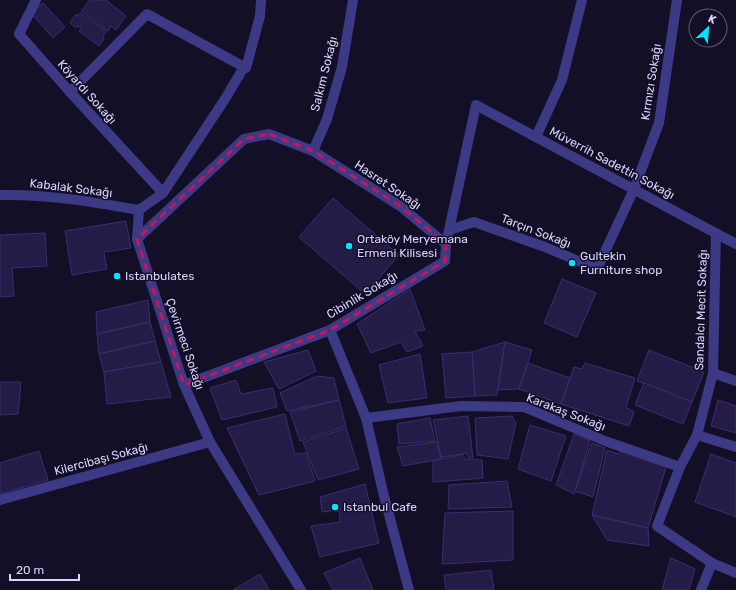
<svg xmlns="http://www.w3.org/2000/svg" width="736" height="590" font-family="Rubik,sans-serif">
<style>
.building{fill:#241b47;stroke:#3b2d73}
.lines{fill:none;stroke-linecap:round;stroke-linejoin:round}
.street{stroke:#3d3a85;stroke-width:10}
.marked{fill:none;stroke:#c2185b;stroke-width:3;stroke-dasharray:8 5;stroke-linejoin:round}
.poi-dot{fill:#00e5ff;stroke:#130f26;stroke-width:1.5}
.labels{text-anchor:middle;stroke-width:3;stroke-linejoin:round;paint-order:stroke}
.street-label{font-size:12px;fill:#d9d4ff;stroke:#130f26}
.poi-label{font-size:12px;fill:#d9d4ff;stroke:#130f26;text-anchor:start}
</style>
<rect width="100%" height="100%" fill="#130f26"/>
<g class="building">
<path d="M90 0H106L126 16 116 30 111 26 108 31 81 11Z"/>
<path d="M43 3 65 27 53 38 31 13Z"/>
<path d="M80 13 106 31 103 36 104 38 99 46 79 31 81 28 78 26 76 28 70 23 76 14 78 16Z"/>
<path d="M333 198 399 255 365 294 299 237Z"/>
<path d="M126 221 131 248 104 252 107 269 72 275 65 231Z"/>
<path d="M45 233 47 266 12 268 14 296 0 297V235Z"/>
<path d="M562 279 596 293 577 337 544 323Z"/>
<path d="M410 289 425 330 415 331 423 346 407 352 401 342 371 353 357 324Z"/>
<path d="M148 300 150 322 97 334 96 312Z"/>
<path d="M150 322 155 341 99 354 97 334Z"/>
<path d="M155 341 161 362 104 372 99 354Z"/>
<path d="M505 342 497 395 475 396 472 352Z"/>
<path d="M505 342 532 350 519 389 498 390Z"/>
<path d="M308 350 316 371 279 389 264 362Z"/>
<path d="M649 350 704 372 692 402 637 381Z"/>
<path d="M472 352 475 396 446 398 442 354Z"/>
<path d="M420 354 427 398 388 403 379 365Z"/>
<path d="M161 362 171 397 107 404 104 372Z"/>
<path d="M528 363 570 378 561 404 519 389Z"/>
<path d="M585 363 635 378 626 407 634 412 629 426 561 404 574 367 582 369Z"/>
<path d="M317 376 334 378 339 400 287 411 280 393Z"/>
<path d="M236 380 241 394 273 388 277 407 222 420 210 388Z"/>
<path d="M0 382H21L18 414 0 415Z"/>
<path d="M644 383 692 402 683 424 635 405Z"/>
<path d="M339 400 346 426 300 441 290 412Z"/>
<path d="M718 400 736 406V433L711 426Z"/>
<path d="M285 414 295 454 306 453 315 481 259 495 227 428Z"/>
<path d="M468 416 473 458 468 457 467 453 441 457 433 420Z"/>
<path d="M512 416 516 423 508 459 477 455 475 418Z"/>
<path d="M430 418 435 441 399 444 397 424Z"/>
<path d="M530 425 566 436 551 481 518 469Z"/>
<path d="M346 428 359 469 318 480 303 442Z"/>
<path d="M574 434 590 441 574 494 556 485Z"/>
<path d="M437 442 441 459 403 466 397 447Z"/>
<path d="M592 443 605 448 593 497 575 491Z"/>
<path d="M607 450 618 454 621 450 666 467 648 528 592 515Z"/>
<path d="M39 451 48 480 0 494V463Z"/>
<path d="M463 454 465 459 482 460 483 478 460 480 433 482V461Z"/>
<path d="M711 454 736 463V517L695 502Z"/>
<path d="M507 481 512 507 448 509 449 485Z"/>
<path d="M365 484 379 543 320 557 311 526 340 522 339 510 322 512 320 497Z"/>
<path d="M513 511V560L442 564 445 513Z"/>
<path d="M592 515 648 528 649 546 607 540Z"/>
<path d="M360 558 373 590H333L324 573Z"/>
<path d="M671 558 695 569 689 590H662Z"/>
<path d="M491 570 494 590H446L444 575Z"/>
<path d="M260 574 269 590H233Z"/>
</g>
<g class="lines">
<g class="street">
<path d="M36 0 19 34 70 92 163 193"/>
<path d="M261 0 260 16 246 68 244 67 225 99 163 193 139 210 137 239 184 385 210 442 301 590"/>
<path d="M70 92 147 14 244 67"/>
<path d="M536 137 562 80 582 0"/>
<path d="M313 151 327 119 342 67 353 0"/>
<path d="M0 195C47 194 93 202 139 210"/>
<path d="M449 230 474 222 545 247 597 269 634 189 659 123 677 0"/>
<path d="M716 233 713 373 697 435 680 467 657 526 712 563 736 573"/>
<path d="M137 239 244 139 269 134 313 151 400 206 446 244"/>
<path d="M330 330 366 418 383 492 409 590"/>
<path d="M713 373 736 381"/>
<path d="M184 385 330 330 445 261 446 244 476 105 736 244"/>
<path d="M366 418 461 406 524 407 605 441 680 467"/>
<path d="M697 435 736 447"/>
<path d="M0 500 210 442"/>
<path d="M701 590 712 563"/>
</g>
</g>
<path class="marked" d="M269 134 313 151 400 206 446 244 445 261 330 330 184 385 137 239 244 139Z"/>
<g class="poi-dot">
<circle cx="349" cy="246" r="4"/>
<circle cx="572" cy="263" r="4"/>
<circle cx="117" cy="276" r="4"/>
<circle cx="335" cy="507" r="4"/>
</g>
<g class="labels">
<g class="street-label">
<text transform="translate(324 74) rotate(-76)" y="4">Salkım Sokağı</text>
<text transform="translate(651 82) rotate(-81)" y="4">Kırmızı Sokağı</text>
<text transform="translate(87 92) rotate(48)" y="4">Köyardı Sokağı</text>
<text transform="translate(612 163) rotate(28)" y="4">Müverrih Sadettin Sokağı</text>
<text transform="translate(388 185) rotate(34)" y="4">Hasret Sokağı</text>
<text transform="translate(71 188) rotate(7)" y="4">Kabalak Sokağı</text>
<text transform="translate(536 231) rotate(21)" y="4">Tarçın Sokağı</text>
<text transform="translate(362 295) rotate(-31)" y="4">Cibinlik Sokağı</text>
<text transform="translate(701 310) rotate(-88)" y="4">Sandalcı Mecit Sokağı</text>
<text transform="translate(185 344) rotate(71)" y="4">Çevirmeci Sokağı</text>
<text transform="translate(566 412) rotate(21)" y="4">Karakaş Sokağı</text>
<text transform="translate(101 459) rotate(-15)" y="4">Kilercibaşı Sokağı</text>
</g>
<g class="poi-label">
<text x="357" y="243">Ortaköy Meryemana<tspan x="357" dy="14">Ermeni Kilisesi</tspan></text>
<text x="580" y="260">Gultekin<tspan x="580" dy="14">Furniture shop</tspan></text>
<text x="125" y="280">Istanbulates</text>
<text x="343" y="511">Istanbul Cafe</text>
</g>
</g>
<g transform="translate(708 28) rotate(26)"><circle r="19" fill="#130f26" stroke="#625e7d"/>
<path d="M0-3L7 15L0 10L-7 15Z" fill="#00e5ff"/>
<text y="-6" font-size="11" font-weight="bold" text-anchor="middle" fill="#d9d4ff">K</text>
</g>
<path d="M10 574v6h69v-6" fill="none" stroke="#d9d4ff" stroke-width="2"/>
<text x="16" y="574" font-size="12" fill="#d9d4ff" stroke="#130f26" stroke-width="3" paint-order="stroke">20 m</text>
</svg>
